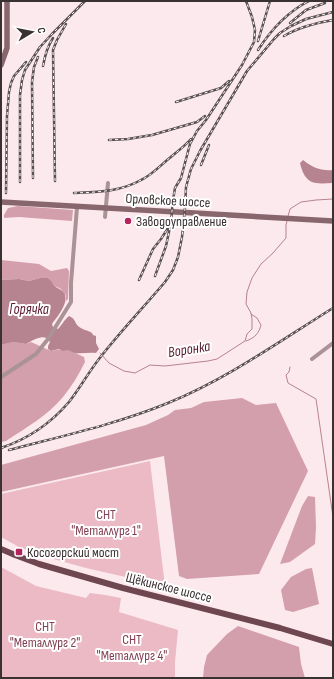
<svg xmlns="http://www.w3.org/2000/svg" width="334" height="679" font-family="'Sofia Sans Condensed',sans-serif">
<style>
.green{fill:#ebbac5}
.forest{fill:#d49fac}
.water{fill:#b68390}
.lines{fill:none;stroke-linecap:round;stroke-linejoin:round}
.stream{stroke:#b68390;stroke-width:1}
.street{stroke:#aa9298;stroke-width:4}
.secondary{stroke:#88666e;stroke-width:5.5}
.primary{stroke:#6e4751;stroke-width:6}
.rail-casing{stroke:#5a4f51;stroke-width:2.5}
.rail{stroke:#fff;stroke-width:1;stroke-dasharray:3;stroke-linecap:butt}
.poi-dot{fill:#b1245c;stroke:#fff;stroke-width:1.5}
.labels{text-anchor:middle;stroke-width:4;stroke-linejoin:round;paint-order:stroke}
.street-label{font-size:14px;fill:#3a3133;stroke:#fff}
.poi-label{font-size:14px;fill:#3a3133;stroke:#fff;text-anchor:start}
.park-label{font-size:14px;fill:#823f53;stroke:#fff}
.water-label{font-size:15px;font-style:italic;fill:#591a30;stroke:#fff}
</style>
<rect width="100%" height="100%" fill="#fce9ed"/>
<g class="green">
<path d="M150 461 165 586 86 568 50 558 19 547 1 537V494Z"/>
<path d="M1 567 36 586 86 598 90 593 105 595 121 598 119 612 178 630 175 662V678H1Z"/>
</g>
<g class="forest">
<path d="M18 206 73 210 72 221 19 217 4 218V215L8 208Z"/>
<path d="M1 260 39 264 51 271 67 268 69 271 68 299 66 301V296L61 289 55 286 48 278H40L29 281 19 279 1 280Z"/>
<path d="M13 342 26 344 31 342 51 351C65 347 71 351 84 357L85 362C79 374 72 386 63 397 48 415 26 428 6 441L1 442V345Z"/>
<path d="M242 398 256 405 276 403 308 471 259 574 187 579 179 576 164 456 1 492V465L146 425 168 415 175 410 191 408 204 402Z"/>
<path d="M308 496 315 497 316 527 315 544 290 562 280 564 302 506Z"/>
<path d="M312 568 319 604 293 612 285 610 281 590 291 577 306 569Z"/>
<path d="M238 626 299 647 301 664 305 678H203L204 667 207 655 227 634Z"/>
</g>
<g class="water">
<path d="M303 160C313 168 321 171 333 170V183C327 183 322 184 316 183 306 182 302 172 300 163Z"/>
<path d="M40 278H48C51 280 52 283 54 285 57 289 62 289 64 293 70 302 57 317 52 324L53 327 58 329C62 325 64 320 69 316 76 319 74 322 78 326 82 330 88 330 92 333L93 335 96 336V343L99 349 96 353C89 352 82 354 75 353 70 352 68 349 63 351L59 349 51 351 48 349V346L50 342C45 332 33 340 26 344L13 342 1 345V280L19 279 29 281Z"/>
</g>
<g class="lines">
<g class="stream">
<path d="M288 216 290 209 301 202 316 200 333 199"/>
<path d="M246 341C255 338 259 333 261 325L257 318 251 314"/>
<path d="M100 353 109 363 124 371 135 373 150 365 165 366 208 361 217 359 245 341 247 334 252 329V319L251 313 246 304 247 292 252 278 261 264 273 253 286 238V225L287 221"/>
<path d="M290 367 289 372 286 375 288 383 316 399 333 517"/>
</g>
<g class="street">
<path d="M105 217 108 183"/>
<path d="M312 359 333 343"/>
<path d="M1 377 36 354 48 339 71 302V283L77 207"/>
</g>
<g class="secondary">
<path d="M1 65 7 48V1"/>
<path d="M1 202 333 221"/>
</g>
<path class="primary" d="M1 549 15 555 39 564 123 588 280 628 333 644"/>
<defs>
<g id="rail">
<path d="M290 23 306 10 325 3"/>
<path d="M284 36C299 27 316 23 333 20"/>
<path d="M258 41 270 1"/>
<path d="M258 50C271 30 287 12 309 1"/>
<path d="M43 66C45 55 47 47 53 38"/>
<path d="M176 102 221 88 229 81"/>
<path d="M109 140 128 139 152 135 197 122 205 116"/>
<path d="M201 165 209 145"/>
<path d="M33 178 32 82 34 67 38 57"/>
<path d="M55 181 53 50 57 40 66 24"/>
<path d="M20 182V95L22 80 25 70 40 47 52 34 85 1"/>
<path d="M6 193 7 116 9 92 11 83 14 76 26 62"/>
<path d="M74 193C97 192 120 192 141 180 150 176 158 168 166 161 174 154 184 147 191 139"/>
<path d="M155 276 166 246 171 222 173 200 175 188 181 178 190 144 197 131 206 120 242 65 254 42 255 30 252 17 246 1"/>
<path d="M139 280 153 249 161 239 168 228"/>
<path d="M1 448C28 439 51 423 69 402 80 388 88 373 99 359 119 333 143 308 165 282L173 270 178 257 182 237 185 208 186 187 191 169 200 151 247 71 274 39 280 33 291 26 306 19 333 12"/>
<path d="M9 450C62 436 117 424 168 403 227 379 280 341 333 308"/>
</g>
</defs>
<use href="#rail" class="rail-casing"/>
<use href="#rail" class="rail"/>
</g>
<g class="poi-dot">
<circle cx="128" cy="221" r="4"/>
<rect x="15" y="548" width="8" height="8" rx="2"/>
</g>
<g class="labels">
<g class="street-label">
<text transform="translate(168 200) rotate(3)" y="5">Орловское шоссе</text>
<text transform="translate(169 587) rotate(14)" y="5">Щёкинское шоссе</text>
</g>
<g class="poi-label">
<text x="136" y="226">Заводоуправление</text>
<text x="27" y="557">Косогорский мост</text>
</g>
<g class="park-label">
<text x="106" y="519">СНТ<tspan x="106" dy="16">"Металлург 1"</tspan></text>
<text x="45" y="631">СНТ<tspan x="45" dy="16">"Металлург 2"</tspan></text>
<text x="132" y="644">СНТ<tspan x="132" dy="16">"Металлург 4"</tspan></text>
</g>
<g class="water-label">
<text x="29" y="314">Горячка</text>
<text transform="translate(189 349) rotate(-9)" y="5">Воронка</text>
</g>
</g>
<rect width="334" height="679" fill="none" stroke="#3a3133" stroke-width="4"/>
<g transform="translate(32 32) rotate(80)" stroke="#ffffff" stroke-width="3" paint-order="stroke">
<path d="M0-3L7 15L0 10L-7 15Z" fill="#3a3133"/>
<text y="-6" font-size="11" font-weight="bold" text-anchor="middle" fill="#3a3133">С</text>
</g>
</svg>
